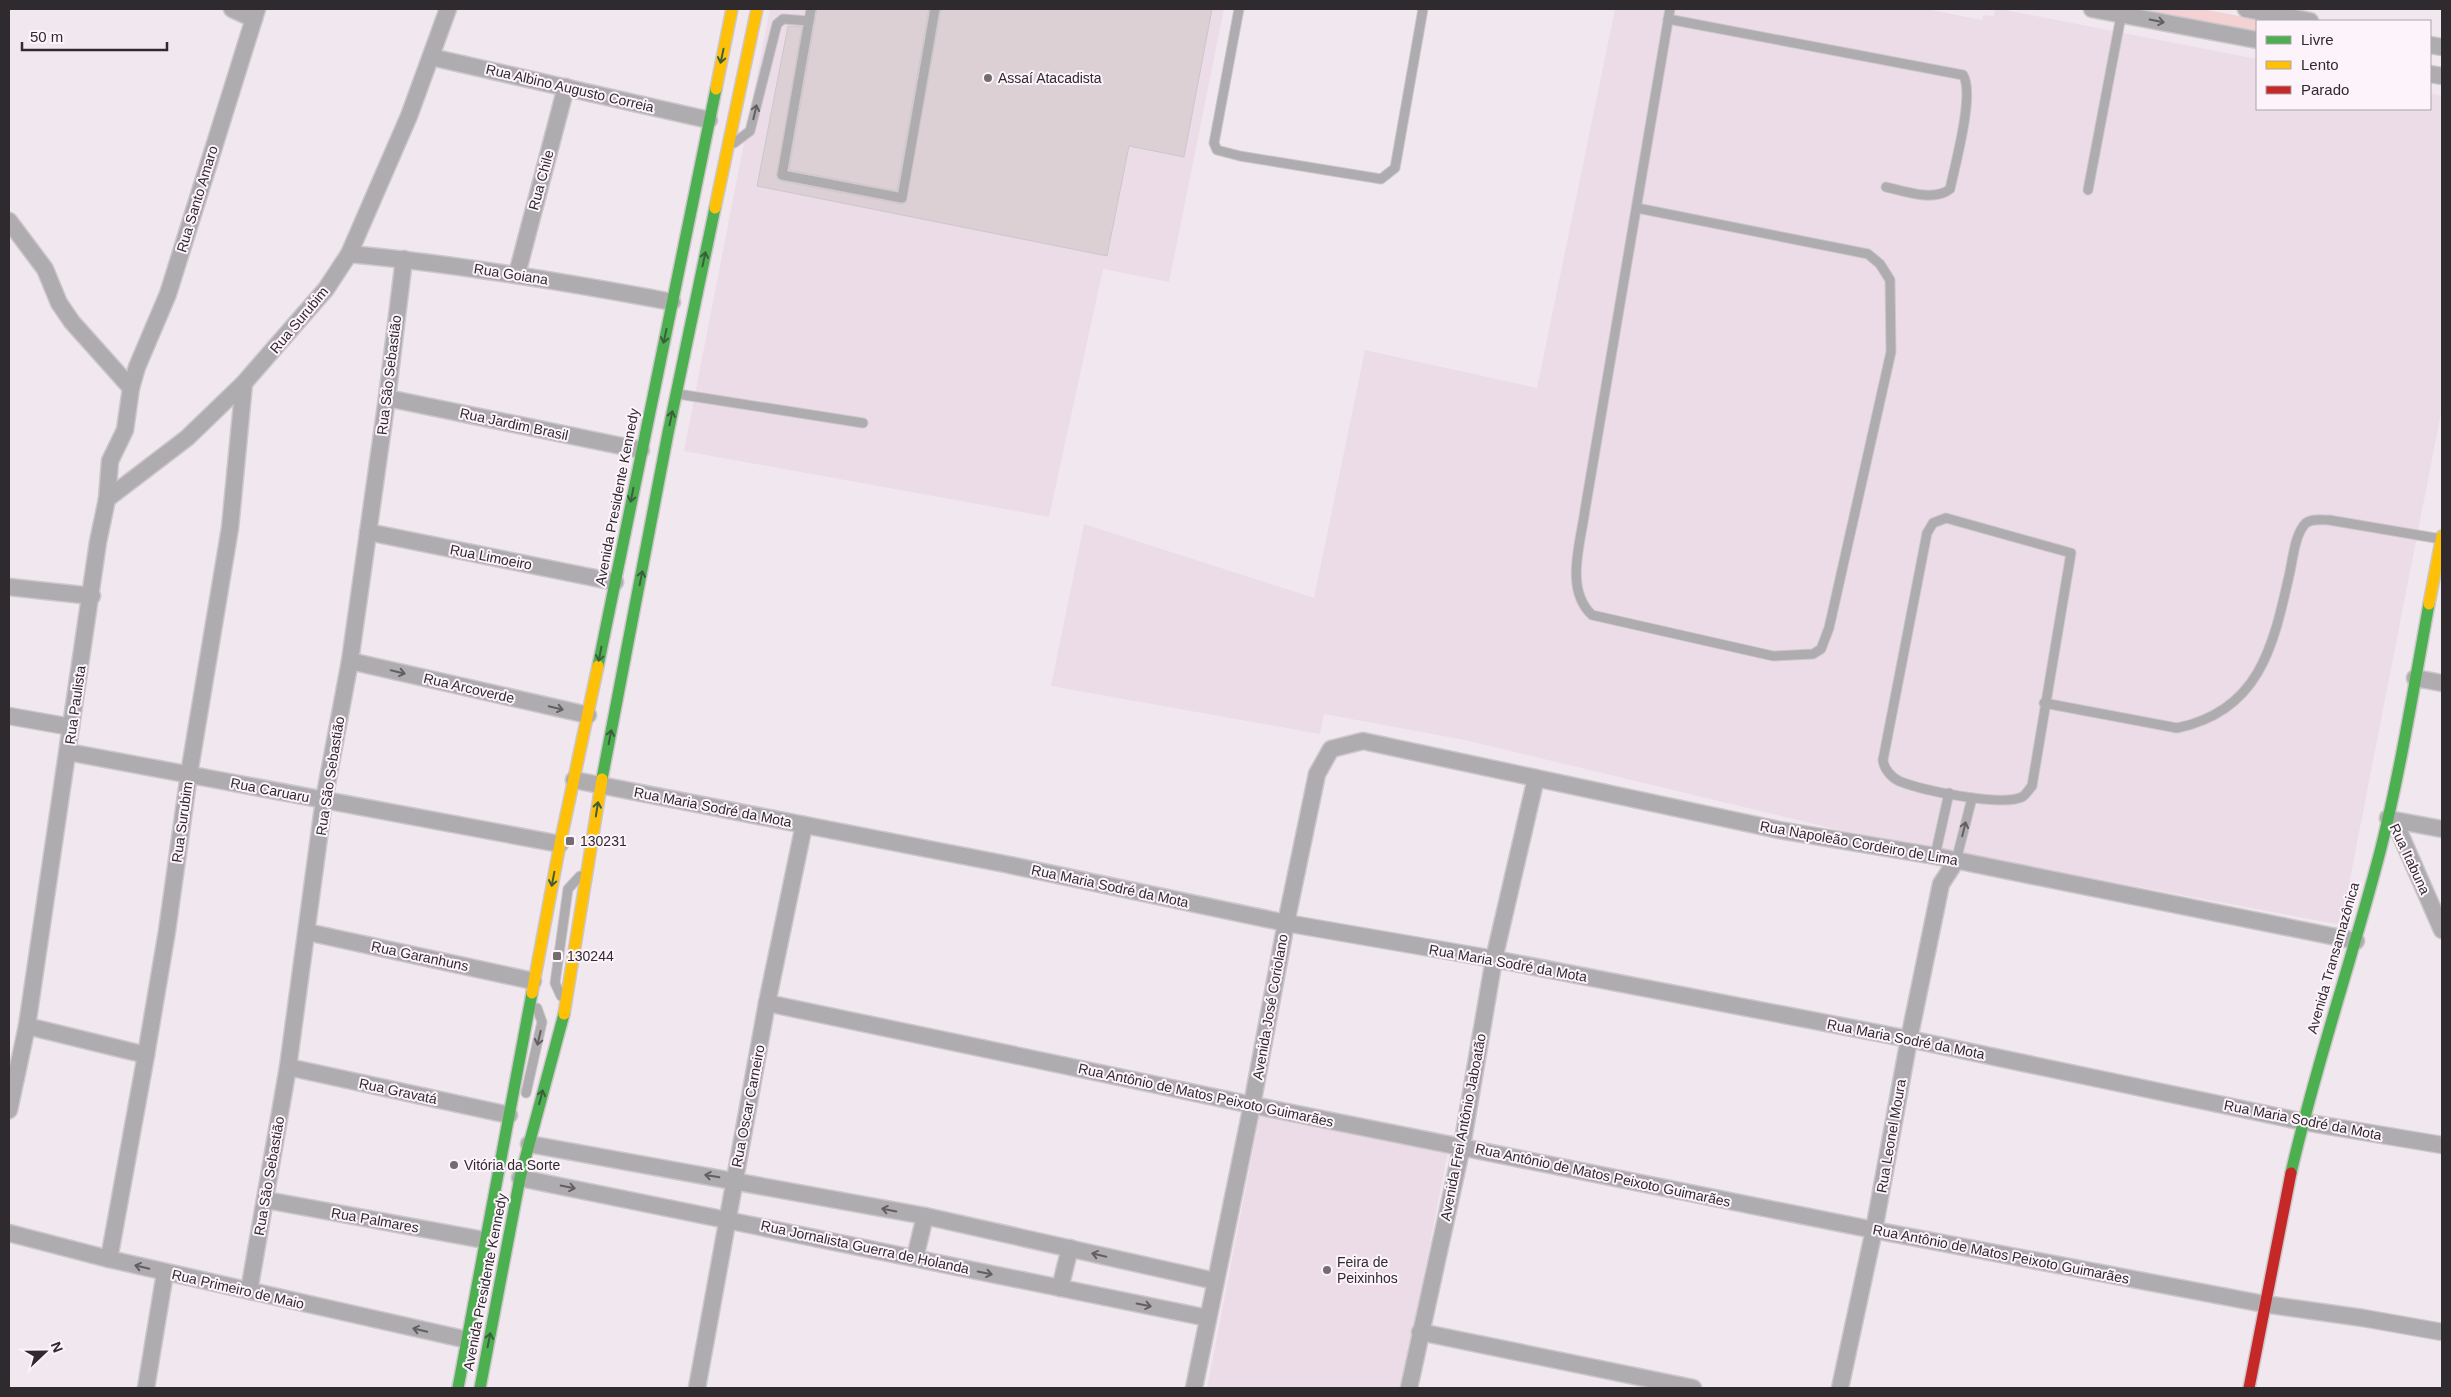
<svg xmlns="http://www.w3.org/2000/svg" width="2451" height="1397" font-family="Helvetica,sans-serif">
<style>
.built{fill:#ecdce8}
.green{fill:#f4d2d3}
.building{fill:#dcd0d5;stroke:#cdc6ca}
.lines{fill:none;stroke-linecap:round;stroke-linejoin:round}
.lane-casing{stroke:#ccc7cb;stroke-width:11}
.street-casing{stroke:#ccc7cb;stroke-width:19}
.fast-casing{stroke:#ccc7cb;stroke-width:14}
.slow-casing{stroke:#ccc7cb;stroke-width:14}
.jam-casing{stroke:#ccc7cb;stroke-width:14}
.lane{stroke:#afacaf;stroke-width:9}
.street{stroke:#afacaf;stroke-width:16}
.fast{stroke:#4caf50;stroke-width:11}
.slow{stroke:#ffc107;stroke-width:11}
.jam{stroke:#c62828;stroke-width:11}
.oneway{stroke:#625e62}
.oneway2{stroke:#3b5f3c}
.poi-dot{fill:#736c71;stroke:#fdf4fb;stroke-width:2}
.labels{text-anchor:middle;stroke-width:4;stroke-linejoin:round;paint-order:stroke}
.poi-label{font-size:14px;fill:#2f2a2e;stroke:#fdf4fb;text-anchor:start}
.street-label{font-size:14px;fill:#2f2a2e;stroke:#fdf4fb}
</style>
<rect width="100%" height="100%" fill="#f0e8ee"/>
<g class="built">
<path d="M770 9H1224L1169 282 1103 269 1049 517 684 451Z"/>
<path d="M1615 9H1926L1982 20 1983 15 1994 16 1995 9H2000L2257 59V109H2430V93L2442 96V408L2341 925 1843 831 1465 740 1324 714 1320 734 1051 686 1084 524 1314 598 1365 350 1537 388Z"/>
<path d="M1260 1114 1448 1151 1402 1388H1207Z"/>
</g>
<path class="green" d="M2134 9H2202L2266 21H2257V33Z"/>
<g class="building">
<path d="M817 9H929L897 191 789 170Z"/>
<path d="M941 9H1212L1184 157 1129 146 1107 256 757 186 788 26 802 27 776 178 781 181 901 204 906 202Z"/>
</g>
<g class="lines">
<defs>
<g id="lane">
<path d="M811 9 782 175 902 198 935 9"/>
<path d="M1239 9 1214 143 1217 150 1240 156 1381 179 1395 168 1423 9"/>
<path d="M1668 19 1963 75C1975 93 1955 165 1950 189 1934 202 1904 191 1886 187"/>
<path d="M734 143 750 131 777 24 783 19 809 21"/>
<path d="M2088 190 2122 11"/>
<path d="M1637 208 1868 254 1880 264 1890 280 1891 352 1829 628 1821 649 1813 654 1773 656 1592 615C1564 589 1581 542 1585 510L1670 9"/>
<path d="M678 394 863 423"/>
<path d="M1946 518 2071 553 2032 786C2029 789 2026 795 2022 797 2001 807 1921 790 1899 781 1891 777 1884 769 1883 760L1927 533 1933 523Z"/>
<path d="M2044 703 2177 728C2259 711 2273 647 2289 576 2293 560 2294 538 2304 525 2309 518 2321 520 2329 520L2441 539"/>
<path d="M1935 856 1949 793"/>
<path d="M1956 861 1972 798"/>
<path d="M561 996 555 983 568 889 580 876"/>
<path d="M526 1093 542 1022 537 1008"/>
</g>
<g id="street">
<path d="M232 9 254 19"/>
<path d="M2092 9 2257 40"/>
<path d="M2246 9 2310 21"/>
<path d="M2430 45 2442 47"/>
<path d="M431 57 709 120"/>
<path d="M2430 74 2442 76"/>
<path d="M9 221 45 269 59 303 72 322 131 388"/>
<path d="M349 254C458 264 565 282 672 302"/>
<path d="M517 274 566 87"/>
<path d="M387 398 641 450"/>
<path d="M107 499 187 438 244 383 326 289 349 254 409 116 448 9"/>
<path d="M368 532 615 582"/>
<path d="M9 587 92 596"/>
<path d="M350 661 588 715"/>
<path d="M2415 678 2442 683"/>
<path d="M9 716 71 727"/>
<path d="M68 752 560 844"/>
<path d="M574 780 1005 864 1286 923 1494 959 1909 1039 2304 1122 2442 1145"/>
<path d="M2388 818 2394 820 2442 930"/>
<path d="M2394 820 2442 829"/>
<path d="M307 932 533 981"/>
<path d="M767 1003 1252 1105 1874 1230 2264 1304 2363 1318 2442 1332"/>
<path d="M27 1026 146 1055"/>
<path d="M288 1067 509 1115"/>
<path d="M9 1110 27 1026 98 542 107 499 110 461 125 430 131 388 137 367 168 294 257 9"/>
<path d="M529 1144 925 1216 1215 1281"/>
<path d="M520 1178 1208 1318"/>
<path d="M266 1200 484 1240"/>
<path d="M9 1233 109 1259 468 1340"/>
<path d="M915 1258 925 1216"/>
<path d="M109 1259 146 1055 167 931 189 774 230 528 244 383"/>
<path d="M1060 1288 1070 1248"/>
<path d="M249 1291 288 1067 324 800 350 661 387 398 404 259"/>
<path d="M1420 1332 1693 1388"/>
<path d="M146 1388 165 1273"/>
<path d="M697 1388 767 1003 804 825"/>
<path d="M1194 1388 1252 1105 1286 923 1317 774 1331 749 1363 741 1779 830 1935 856 2356 941"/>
<path d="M1409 1388 1462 1146 1494 959 1536 778"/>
<path d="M1840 1388 1874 1230 1909 1039 1941 884 1956 861"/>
</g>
<g id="fast">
<path d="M598 666 716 89"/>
<path d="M602 779 668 433 715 208"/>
<path d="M2291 1173C2316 1063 2353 957 2381 848 2401 768 2414 686 2429 604"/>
<path d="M458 1388 532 993"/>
<path d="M480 1388 520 1178 564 1014"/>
</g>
<g id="slow">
<path d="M716 89 732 9"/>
<path d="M715 208 757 9"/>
<path d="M2429 604 2442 536"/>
<path d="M532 993 560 844 598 666"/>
<path d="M564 1014 602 779"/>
</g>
<path id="jam" d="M2249 1388 2291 1173"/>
</defs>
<use href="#lane" class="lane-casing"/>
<use href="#street" class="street-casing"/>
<use href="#fast" class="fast-casing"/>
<use href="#slow" class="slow-casing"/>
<use href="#jam" class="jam-casing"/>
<use href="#lane" class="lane"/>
<use href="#street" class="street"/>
<use href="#fast" class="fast"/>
<use href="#slow" class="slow"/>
<use href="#jam" class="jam"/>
</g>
<defs><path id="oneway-shaft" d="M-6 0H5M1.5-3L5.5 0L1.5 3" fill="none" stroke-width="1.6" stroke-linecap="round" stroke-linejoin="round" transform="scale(1.25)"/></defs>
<g class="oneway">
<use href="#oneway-shaft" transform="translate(2157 21) rotate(11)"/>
<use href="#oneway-shaft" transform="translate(755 112) rotate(-77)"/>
<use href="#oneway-shaft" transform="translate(398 672) rotate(13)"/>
<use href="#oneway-shaft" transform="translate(556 708) rotate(13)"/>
<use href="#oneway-shaft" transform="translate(1964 829) rotate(-76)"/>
<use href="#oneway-shaft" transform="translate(539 1038) rotate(103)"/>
<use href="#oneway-shaft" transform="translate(712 1176) rotate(-170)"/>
<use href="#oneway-shaft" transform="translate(568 1187) rotate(11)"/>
<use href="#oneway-shaft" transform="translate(889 1210) rotate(-169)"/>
<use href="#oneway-shaft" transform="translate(1099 1255) rotate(-167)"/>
<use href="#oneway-shaft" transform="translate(142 1267) rotate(-167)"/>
<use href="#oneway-shaft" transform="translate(985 1273) rotate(12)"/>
<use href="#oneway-shaft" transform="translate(1144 1305) rotate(11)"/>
<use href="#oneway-shaft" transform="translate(420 1330) rotate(-167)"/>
</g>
<g class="oneway2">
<use href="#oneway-shaft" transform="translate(722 56) rotate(102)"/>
<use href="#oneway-shaft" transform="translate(704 259) rotate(-78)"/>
<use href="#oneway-shaft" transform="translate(665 336) rotate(102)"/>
<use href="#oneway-shaft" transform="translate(671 418) rotate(-78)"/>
<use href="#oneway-shaft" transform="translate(632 495) rotate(101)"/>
<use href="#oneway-shaft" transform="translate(641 578) rotate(-79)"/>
<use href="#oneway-shaft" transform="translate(600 654) rotate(101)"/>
<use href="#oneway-shaft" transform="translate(610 737) rotate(-79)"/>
<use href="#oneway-shaft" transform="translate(597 809) rotate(-81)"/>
<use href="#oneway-shaft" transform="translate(553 879) rotate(101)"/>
<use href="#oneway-shaft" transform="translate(541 1097) rotate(-75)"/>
<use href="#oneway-shaft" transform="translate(489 1340) rotate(-79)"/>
</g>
<g class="poi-dot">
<circle cx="988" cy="78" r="5"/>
<rect x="565" y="836" width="10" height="10" rx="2.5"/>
<rect x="552" y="951" width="10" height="10" rx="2.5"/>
<circle cx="454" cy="1165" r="5"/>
<circle cx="1327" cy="1270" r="5"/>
</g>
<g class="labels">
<g class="poi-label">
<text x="998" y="83">Assaí Atacadista</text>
<text x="580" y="846">130231</text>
<text x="567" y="961">130244</text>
<text x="464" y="1170">Vitória da Sorte</text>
<text x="1337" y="1267">Feira de<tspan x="1337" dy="16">Peixinhos</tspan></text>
</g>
<g class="street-label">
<text transform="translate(570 88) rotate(13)" y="5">Rua Albino Augusto Correia</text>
<text transform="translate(541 180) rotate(-75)" y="5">Rua Chile</text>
<text transform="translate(197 199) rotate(-73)" y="5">Rua Santo Amaro</text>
<text transform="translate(511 274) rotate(9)" y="5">Rua Goiana</text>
<text transform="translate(299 320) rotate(-50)" y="5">Rua Surubim</text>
<text transform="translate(389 375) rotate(-83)" y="5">Rua São Sebastião</text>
<text transform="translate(514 424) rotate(12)" y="5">Rua Jardim Brasil</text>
<text transform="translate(617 497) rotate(-79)" y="5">Avenida Presidente Kennedy</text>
<text transform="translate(491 557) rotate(11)" y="5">Rua Limoeiro</text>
<text transform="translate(469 688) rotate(13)" y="5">Rua Arcoverde</text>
<text transform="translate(75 705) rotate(-82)" y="5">Rua Paulista</text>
<text transform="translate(330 776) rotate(-81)" y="5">Rua São Sebastião</text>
<text transform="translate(270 790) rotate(11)" y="5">Rua Caruaru</text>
<text transform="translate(713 807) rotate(11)" y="5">Rua Maria Sodré da Mota</text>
<text transform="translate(182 822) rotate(-82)" y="5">Rua Surubim</text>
<text transform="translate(1859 843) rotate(10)" y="5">Rua Napoleão Cordeiro de Lima</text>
<text transform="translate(2410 859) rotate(65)" y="5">Rua Itabuna</text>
<text transform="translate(1110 886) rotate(12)" y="5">Rua Maria Sodré da Mota</text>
<text transform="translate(420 956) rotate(12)" y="5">Rua Garanhuns</text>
<text transform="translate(2333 958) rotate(-74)" y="5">Avenida Transamazônica</text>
<text transform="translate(1508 963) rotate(10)" y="5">Rua Maria Sodré da Mota</text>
<text transform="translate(1270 1007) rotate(-80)" y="5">Avenida José Coriolano</text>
<text transform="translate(1906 1039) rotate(11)" y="5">Rua Maria Sodré da Mota</text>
<text transform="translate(398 1091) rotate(12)" y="5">Rua Gravatá</text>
<text transform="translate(1206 1095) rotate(12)" y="5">Rua Antônio de Matos Peixoto Guimarães</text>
<text transform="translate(748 1106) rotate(-79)" y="5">Rua Oscar Carneiro</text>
<text transform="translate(2303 1120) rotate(11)" y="5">Rua Maria Sodré da Mota</text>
<text transform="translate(1463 1127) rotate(-79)" y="5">Avenida Frei Antônio Jaboatão</text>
<text transform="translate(1891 1136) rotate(-80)" y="5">Rua Leonel Moura</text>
<text transform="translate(1603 1175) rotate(12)" y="5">Rua Antônio de Matos Peixoto Guimarães</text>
<text transform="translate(269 1176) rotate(-80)" y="5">Rua São Sebastião</text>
<text transform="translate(375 1220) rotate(10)" y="5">Rua Palmares</text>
<text transform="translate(865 1247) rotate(12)" y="5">Rua Jornalista Guerra de Holanda</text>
<text transform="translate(2001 1254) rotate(11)" y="5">Rua Antônio de Matos Peixoto Guimarães</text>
<text transform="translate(485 1282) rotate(-79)" y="5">Avenida Presidente Kennedy</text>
<text transform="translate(238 1289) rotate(13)" y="5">Rua Primeiro de Maio</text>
</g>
</g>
<rect width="2451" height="1397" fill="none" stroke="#2f2a2e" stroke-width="20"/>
<rect x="2256" y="20" width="175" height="90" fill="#fdf4fb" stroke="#aba3a9"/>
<rect x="2266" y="36" width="25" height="8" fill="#4caf50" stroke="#aba3a9"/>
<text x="2301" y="45" font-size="15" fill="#2f2a2e">Livre</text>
<rect x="2266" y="61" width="25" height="8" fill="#ffc107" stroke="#aba3a9"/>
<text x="2301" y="70" font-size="15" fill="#2f2a2e">Lento</text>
<rect x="2266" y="86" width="25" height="8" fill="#c62828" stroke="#aba3a9"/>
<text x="2301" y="95" font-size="15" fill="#2f2a2e">Parado</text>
<g transform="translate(45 1352) rotate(68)" stroke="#fdf4fb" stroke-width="4" paint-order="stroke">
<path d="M0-4L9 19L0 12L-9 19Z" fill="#2f2a2e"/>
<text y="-8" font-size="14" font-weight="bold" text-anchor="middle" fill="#2f2a2e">N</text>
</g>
<path d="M22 42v8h145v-8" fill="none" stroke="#2f2a2e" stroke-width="2.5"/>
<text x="30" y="42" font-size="15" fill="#2f2a2e" stroke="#fdf4fb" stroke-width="4" paint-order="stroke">50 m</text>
</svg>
